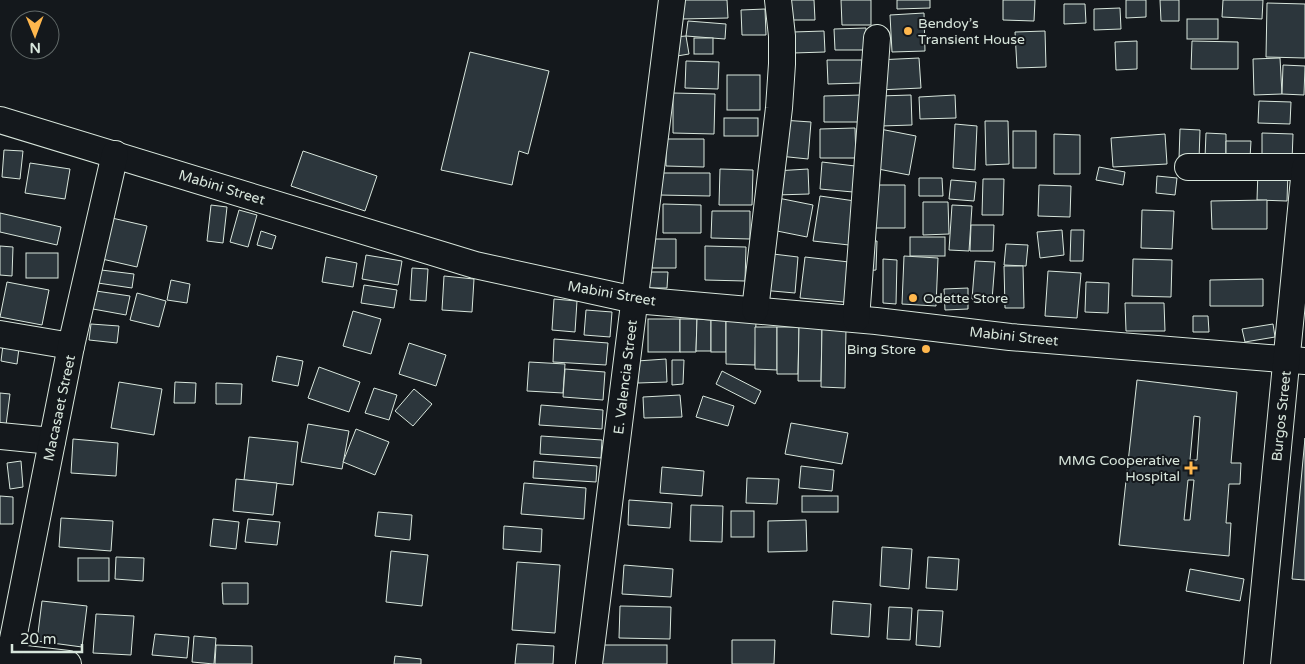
<svg xmlns="http://www.w3.org/2000/svg" width="1305" height="664" font-family="'Varela Round',sans-serif">
<style>
.building{fill:#2c363c;stroke:#d8e6dc;fill-rule:evenodd}
.lines{fill:none;stroke-linecap:round;stroke-linejoin:round}
.minor-casing{stroke:#d8e6dc;stroke-width:28}
.minor{stroke:#14181c;stroke-width:26}
.poi-dot{fill:#ffb74d;stroke:#14181c;stroke-width:2}
.labels{text-anchor:middle;stroke-width:4;stroke-linejoin:round;paint-order:stroke}
.poi-label{font-size:14px;fill:#d8e6dc;stroke:#14181c;text-anchor:start}
.street-label{font-size:14px;fill:#d8e6dc;stroke:#14181c}
</style>
<rect width="100%" height="100%" fill="#14181c"/>
<g class="building">
<path d="M681 0H727L728 18 681 19Z"/>
<path d="M791 0H814L815 20H792Z"/>
<path d="M841 0H871V25H842Z"/>
<path d="M897 0H930V8L897 9Z"/>
<path d="M1003 0H1035L1034 21 1003 20Z"/>
<path d="M1126 0H1146V17L1126 18Z"/>
<path d="M1160 0H1179V21H1161Z"/>
<path d="M1223 0H1263L1262 19 1222 17Z"/>
<path d="M1267 3 1305 4V58L1266 57Z"/>
<path d="M1064 4H1085L1086 23 1064 24Z"/>
<path d="M1120 8 1121 29 1094 30V9Z"/>
<path d="M765 9 766 35H742L741 10Z"/>
<path d="M924 13 925 51 892 52 890 15Z"/>
<rect x="1187" y="19" width="31" height="20"/>
<path d="M688 21 726 24 725 39 686 36Z"/>
<path d="M866 28V50H835L834 29Z"/>
<path d="M824 31 825 52 793 53V32Z"/>
<path d="M1045 31 1046 67 1017 68 1015 32Z"/>
<path d="M686 36 689 54 677 56 674 37Z"/>
<rect x="694" y="38" width="19" height="16"/>
<path d="M1137 41V69L1116 70 1115 42Z"/>
<path d="M1192 41 1238 42V69H1191Z"/>
<path d="M470 52 549 71 528 154 519 151 512 185 441 170Z"/>
<path d="M919 58 921 88 878 90 877 60Z"/>
<path d="M1280 58 1282 94 1254 95 1253 59Z"/>
<path d="M827 60H862V83L828 84Z"/>
<path d="M686 61 719 62 718 89 685 88Z"/>
<path d="M1283 65 1305 66 1304 95 1282 94Z"/>
<rect x="727" y="75" width="33" height="35"/>
<path d="M673 93 715 94 714 134 673 133Z"/>
<path d="M861 95V122H824V96Z"/>
<path d="M911 95 912 125 881 126 879 96Z"/>
<path d="M955 95 956 118 920 119 919 97Z"/>
<path d="M1259 101 1291 102 1290 124 1258 123Z"/>
<rect x="724" y="118" width="34" height="18"/>
<path d="M782 120 811 122 808 159 779 156Z"/>
<path d="M985 121H1008L1009 164 986 165Z"/>
<path d="M955 124 977 126 975 170 953 168Z"/>
<path d="M855 128 856 158H820V129Z"/>
<path d="M880 129 916 136 909 175 873 168Z"/>
<path d="M1180 129 1200 130 1199 160 1179 159Z"/>
<rect x="1013" y="131" width="23" height="37"/>
<path d="M1206 133 1226 134V159L1205 158Z"/>
<path d="M1262 133 1293 134 1292 161 1262 160Z"/>
<path d="M1054 134 1080 135V174H1054Z"/>
<path d="M1165 134 1167 164 1113 167 1111 138Z"/>
<path d="M666 139H704V167L666 166Z"/>
<path d="M1226 141H1251L1250 158 1226 157Z"/>
<path d="M4 150 23 151 20 179 2 177Z"/>
<path d="M303 151 377 176 365 211 291 186Z"/>
<path d="M822 162 855 166 853 192 820 189Z"/>
<path d="M30 163 70 169 65 199 25 193Z"/>
<path d="M1099 167 1125 172 1123 185 1096 180Z"/>
<path d="M720 169 753 170 752 205H719Z"/>
<path d="M808 169 809 194 776 195 775 171Z"/>
<path d="M1258 170 1288 171 1287 201 1257 200Z"/>
<path d="M659 173H710V196L659 195Z"/>
<path d="M1157 176 1177 178 1175 195 1156 193Z"/>
<path d="M919 178H942L943 196H919Z"/>
<path d="M983 179H1004L1003 215H982Z"/>
<path d="M951 180 976 182 974 201 949 199Z"/>
<path d="M873 185H905V228H872Z"/>
<path d="M1039 185 1071 186 1070 217 1038 216Z"/>
<path d="M820 196 855 201 849 245 813 241Z"/>
<path d="M778 198 813 205 807 237 772 230Z"/>
<path d="M1267 200V229H1212L1211 201Z"/>
<path d="M923 202H948L949 234 923 235Z"/>
<path d="M663 204 701 205V233H663Z"/>
<path d="M211 205 227 207 223 243 207 241Z"/>
<path d="M952 205 972 206 969 251 949 250Z"/>
<path d="M239 210 257 215 248 247 230 242Z"/>
<path d="M1142 210 1174 211 1172 249 1141 248Z"/>
<path d="M712 211H750V239L711 238Z"/>
<path d="M0 213 61 227 57 245 0 232Z"/>
<path d="M112 218 147 226 137 267 102 259Z"/>
<path d="M971 225H994L993 251H970Z"/>
<path d="M1062 230 1064 255 1040 258 1037 232Z"/>
<path d="M1071 230H1084L1083 261H1070Z"/>
<path d="M261 231 276 236 272 249 257 245Z"/>
<rect x="910" y="237" width="35" height="19"/>
<path d="M653 239H676V268H652Z"/>
<path d="M865 241H877L876 270 865 271Z"/>
<path d="M1006 244 1028 245 1026 266 1004 265Z"/>
<path d="M0 246 13 247 12 276 0 275Z"/>
<path d="M705 246 746 247 745 281 705 280Z"/>
<rect x="26" y="253" width="32" height="25"/>
<path d="M765 253 798 257 795 293 761 290Z"/>
<path d="M366 255 402 261 398 285 362 279Z"/>
<path d="M904 256 938 258 936 306 902 304Z"/>
<path d="M326 257 357 263 353 287 322 282Z"/>
<path d="M805 257 849 262 844 302 800 298Z"/>
<path d="M883 259 897 260 896 304 883 303Z"/>
<path d="M1133 259 1172 260 1171 297 1132 296Z"/>
<path d="M975 261 995 262 992 300 972 299Z"/>
<path d="M1004 266H1023L1024 308H1005Z"/>
<path d="M412 268 428 269 426 301 410 300Z"/>
<path d="M93 269 134 274 132 288 91 282Z"/>
<path d="M1048 271 1081 273 1077 318 1045 316Z"/>
<path d="M648 272H668L667 288H648Z"/>
<path d="M444 276 474 279 472 312 442 310Z"/>
<path d="M1263 279V306H1210V280Z"/>
<path d="M171 280 190 284 187 303 167 300Z"/>
<path d="M7 282 49 290 42 325 0 317Z"/>
<path d="M1086 282 1109 283 1108 313 1085 312Z"/>
<path d="M364 285 397 290 394 308 361 303Z"/>
<path d="M968 288V309L945 310 944 289Z"/>
<path d="M96 291 130 296 126 315 93 309Z"/>
<path d="M137 293 166 301 159 327 130 320Z"/>
<path d="M554 299 577 301 575 332 552 330Z"/>
<path d="M1125 303H1164L1165 331H1126Z"/>
<path d="M586 310 612 312 610 337 584 335Z"/>
<path d="M353 311 381 319 371 354 343 346Z"/>
<path d="M1193 316H1208L1209 332H1193Z"/>
<rect x="648" y="319" width="32" height="33"/>
<path d="M680 319H697L696 352H680Z"/>
<path d="M697 319 711 320V351H696Z"/>
<rect x="711" y="320" width="15" height="32"/>
<path d="M726 320H756L755 365 726 364Z"/>
<path d="M91 324 119 326 117 343 89 340Z"/>
<path d="M1273 324 1275 337 1245 342 1242 329Z"/>
<path d="M755 327H777V370L755 369Z"/>
<path d="M777 327H799L798 374H777Z"/>
<path d="M799 327H822L821 381H798Z"/>
<path d="M822 327 846 328 845 388 821 387Z"/>
<path d="M554 339 608 343 606 365 553 362Z"/>
<path d="M409 343 446 355 436 386 399 374Z"/>
<path d="M3 345 19 348 17 364 1 361Z"/>
<path d="M277 356 303 361 298 386 272 381Z"/>
<path d="M666 359 667 382 638 383 637 361Z"/>
<path d="M672 360H684L683 384 672 385Z"/>
<path d="M529 362 565 364 563 393 527 391Z"/>
<path d="M319 367 360 382 349 412 308 398Z"/>
<path d="M565 369 605 372 603 400 563 397Z"/>
<path d="M722 371 761 391 755 404 716 384Z"/>
<path d="M1137 380 1237 392 1231 463H1241L1240 484H1229L1226 523H1231L1229 556 1119 545ZM1194 416 1200 417 1197 460H1190ZM1188 480H1194L1190 520H1184Z"/>
<path d="M119 382 162 389 154 435 111 428Z"/>
<path d="M175 382 196 383 195 403H174Z"/>
<path d="M216 383 242 384 241 404H216Z"/>
<path d="M374 388 397 395 389 420 365 413Z"/>
<path d="M414 389 432 404 413 426 395 411Z"/>
<path d="M0 393 10 394 5 433 0 432Z"/>
<path d="M680 395 682 417 644 418 643 397Z"/>
<path d="M703 396 734 406 728 426 696 417Z"/>
<path d="M541 405 603 410 602 429 539 425Z"/>
<path d="M791 423 848 433 842 464 785 454Z"/>
<path d="M308 424 349 431 342 469 301 462Z"/>
<path d="M356 429 389 442 375 475 343 462Z"/>
<path d="M541 436 602 440 601 458 540 454Z"/>
<path d="M249 437 298 442 293 485 244 480Z"/>
<path d="M1305 438V580L1292 579Z"/>
<path d="M73 439 118 443 116 476 71 473Z"/>
<path d="M21 461 23 487 10 489 7 463Z"/>
<path d="M534 461 597 466 596 482 533 478Z"/>
<path d="M801 466 834 470 832 491 799 488Z"/>
<path d="M662 467 704 471 702 496 660 493Z"/>
<path d="M747 478 779 479 777 504 746 503Z"/>
<path d="M236 479 277 483 273 515 233 511Z"/>
<path d="M524 483 586 488 584 519 521 514Z"/>
<path d="M0 496 13 497V524H0Z"/>
<rect x="802" y="496" width="36" height="16"/>
<path d="M629 500 672 503 670 528 628 525Z"/>
<path d="M691 505 723 506 722 542 690 541Z"/>
<rect x="731" y="511" width="23" height="26"/>
<path d="M378 512 412 515 410 540 375 536Z"/>
<path d="M61 518 113 521 111 551 59 547Z"/>
<path d="M213 519 239 522 236 549 210 546Z"/>
<path d="M248 519 280 522 277 545 245 542Z"/>
<path d="M806 520 807 551 768 552V521Z"/>
<path d="M504 526 542 529 541 552 503 549Z"/>
<path d="M882 547 912 549 909 589 880 586Z"/>
<path d="M391 551 428 555 422 606 386 602Z"/>
<path d="M116 557 144 558 143 581 115 579Z"/>
<path d="M928 557 959 559 957 590 926 588Z"/>
<rect x="78" y="558" width="31" height="23"/>
<path d="M517 562 560 565 555 633 512 630Z"/>
<path d="M624 565 673 569 671 597 622 594Z"/>
<path d="M1190 569 1244 579 1240 601 1186 591Z"/>
<path d="M222 583H248V604H223Z"/>
<path d="M42 601 87 606 82 647 37 641Z"/>
<path d="M833 601 871 604 869 637 831 634Z"/>
<path d="M620 606 671 607 670 639 619 638Z"/>
<path d="M889 607 912 608 910 640 887 639Z"/>
<path d="M918 610 943 611 940 647 916 645Z"/>
<path d="M96 614 134 616 131 655 93 653Z"/>
<path d="M155 634 189 637 187 658 152 655Z"/>
<path d="M194 636 216 638 214 664 192 662Z"/>
<path d="M732 640H775L774 664H732Z"/>
<path d="M517 644 554 646 553 664H515Z"/>
<path d="M216 645 252 646V664H215Z"/>
<rect x="601" y="645" width="66" height="19"/>
<path d="M395 656 421 659V664H394Z"/>
</g>
<g class="lines">
<defs>
<g id="minor">
<path d="M0 120 475 265 635 300 876 321 1010 337 1305 361"/>
<path d="M1188 167H1305"/>
<path d="M755 310 779 108 782 64V36L778 0"/>
<path d="M856 319 877 38"/>
<path d="M0 334 71 346"/>
<path d="M0 436 52 441"/>
<path d="M0 656 68 664"/>
<path d="M8 664 71 346 115 154"/>
<path d="M589 664 672 0"/>
<path d="M1257 664 1305 168"/>
</g>
</defs>
<use href="#minor" class="minor-casing"/>
<use href="#minor" class="minor"/>
</g>
<g class="poi-dot">
<circle cx="908" cy="31" r="5"/>
<circle cx="913" cy="298" r="5"/>
<circle cx="926" cy="349" r="5"/>
<path d="M1188.5 460.5h5v5h5v5h-5v5h-5v-5h-5v-5h5z"/>
</g>
<g class="labels">
<g class="poi-label">
<text x="918" y="28">Bendoy’s<tspan x="918" dy="16">Transient House</tspan></text>
<text x="923" y="303">Odette Store</text>
<text x="916" y="354" text-anchor="end">Bing Store</text>
<text x="1180" y="465" text-anchor="end">MMG Cooperative<tspan x="1180" dy="16">Hospital</tspan></text>
</g>
<g class="street-label">
<text transform="translate(222 187) rotate(17)" y="5">Mabini Street</text>
<text transform="translate(612 293) rotate(10)" y="5">Mabini Street</text>
<text transform="translate(1014 336) rotate(6)" y="5">Mabini Street</text>
<text transform="translate(625 377) rotate(-83)" y="5">E. Valencia Street</text>
<text transform="translate(59 408) rotate(-78)" y="5">Macasaet Street</text>
<text transform="translate(1281 416) rotate(-84)" y="5">Burgos Street</text>
</g>
</g>
<g transform="translate(35 35) rotate(179)"><circle r="24" fill="#14181c" stroke="#626a69"/>
<path d="M0-4L9 19L0 12L-9 19Z" fill="#ffb74d"/>
<text y="-8" font-size="14" font-weight="bold" text-anchor="middle" fill="#d8e6dc">N</text>
</g>
<path d="M12 644v8h70v-8" fill="none" stroke="#d8e6dc" stroke-width="2.5"/>
<text x="20" y="644" font-size="15" fill="#d8e6dc" stroke="#14181c" stroke-width="4" paint-order="stroke">20 m</text>
</svg>
